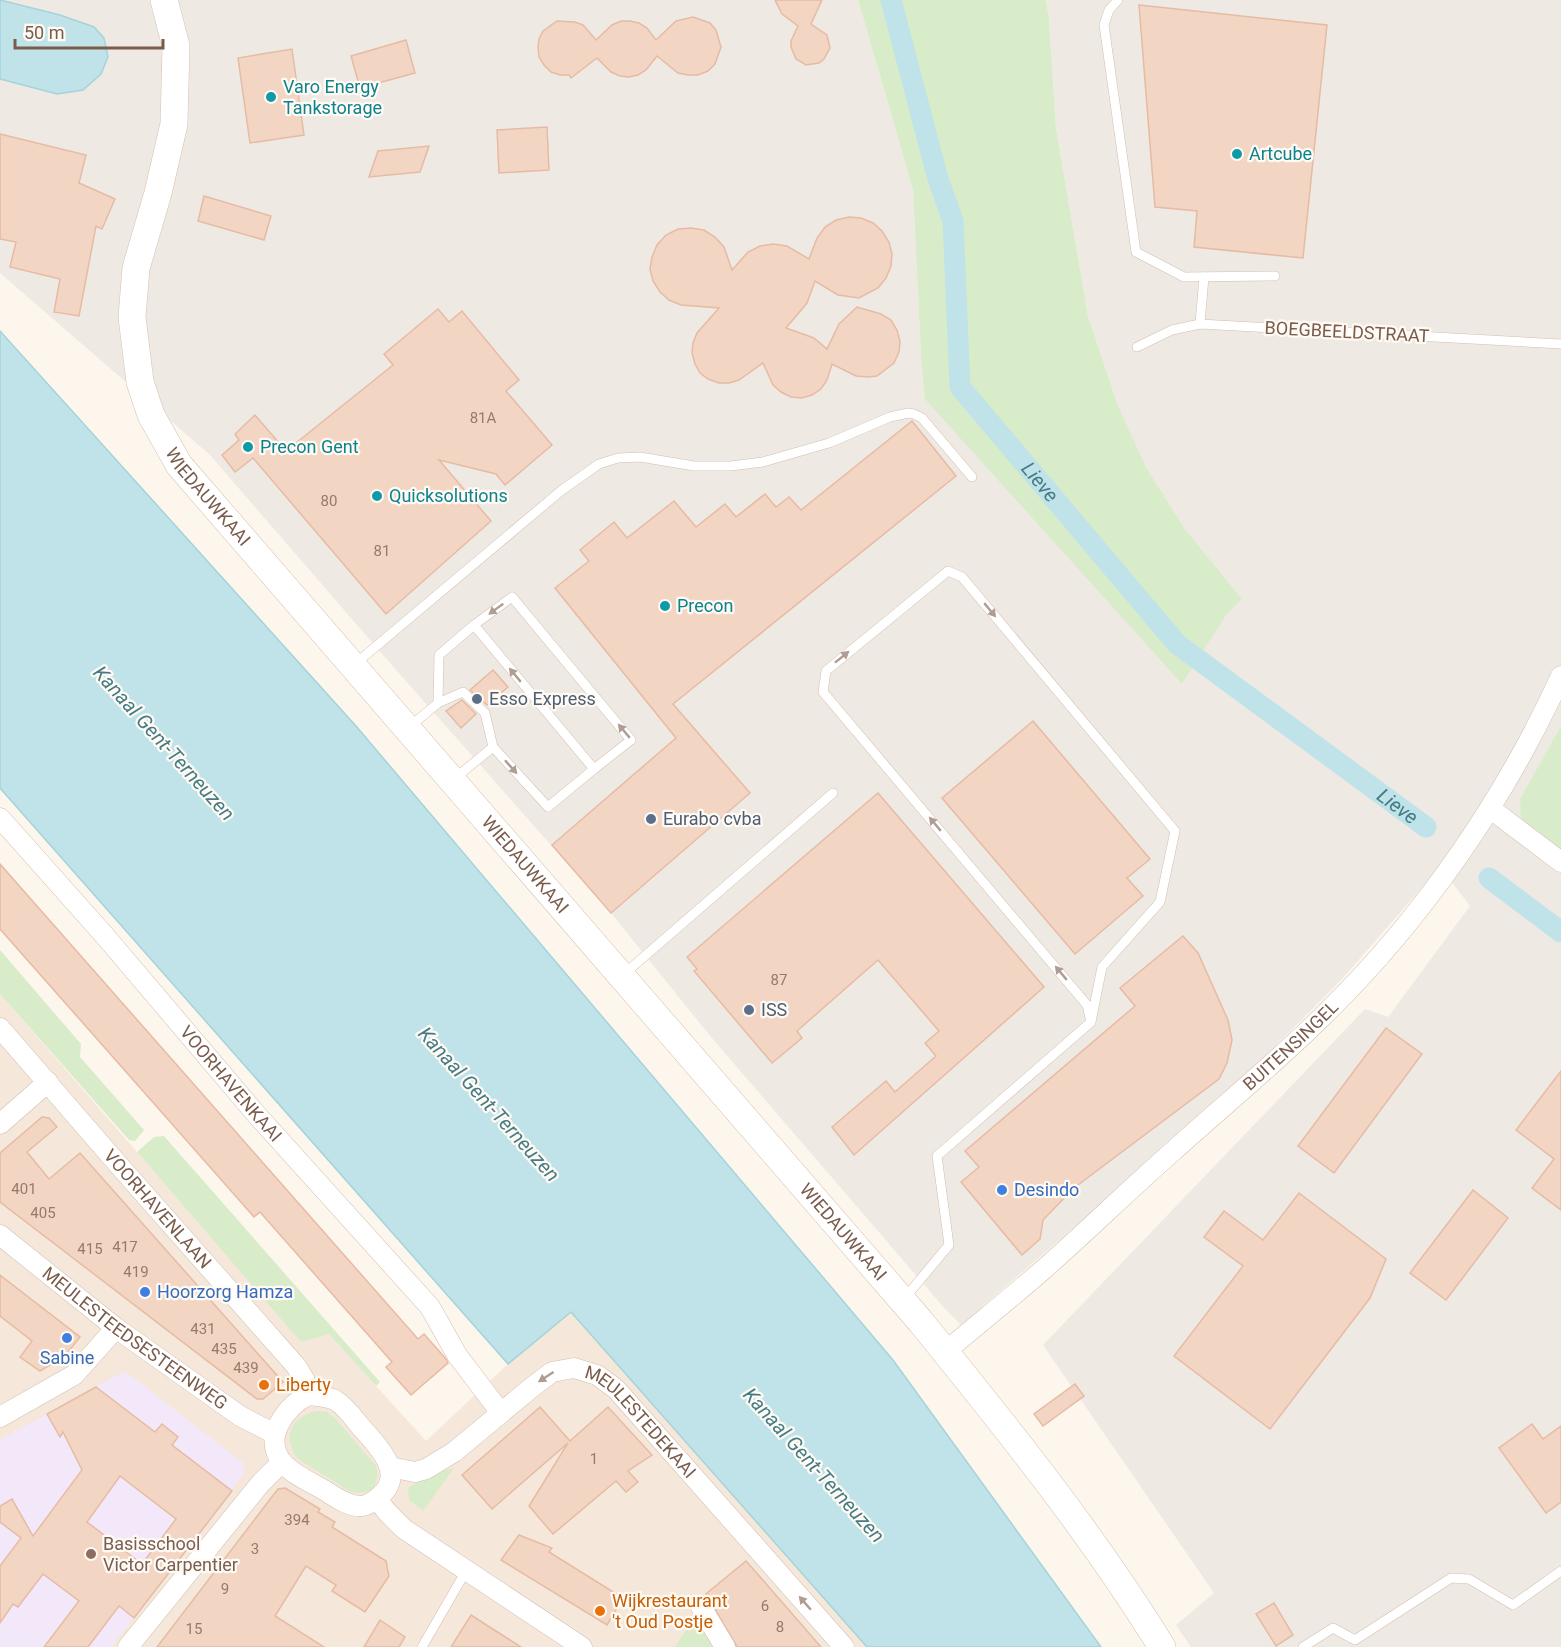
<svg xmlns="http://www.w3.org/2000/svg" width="1561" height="1647" font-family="Roboto,sans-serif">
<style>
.residential{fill:#f5e8da}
.industrial{fill:#efe9e4}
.education{fill:#f3e8fa}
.green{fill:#d8ecc9}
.water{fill:#bfe3e8;stroke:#a5d3da;stroke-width:1.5}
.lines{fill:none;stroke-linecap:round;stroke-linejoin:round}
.canal{stroke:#bfe3e8;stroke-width:21}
.building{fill:#f3d5c3;stroke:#e6bba3;stroke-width:1.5;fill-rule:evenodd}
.lane-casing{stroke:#d1beb0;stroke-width:10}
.street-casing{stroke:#d1beb0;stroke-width:21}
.secondary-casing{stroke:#d6c0b0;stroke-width:28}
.lane{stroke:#fff;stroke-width:9}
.street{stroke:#fff;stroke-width:20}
.secondary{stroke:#fff;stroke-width:27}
.oneway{fill:#af9d94}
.culture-dot{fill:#0f9aa8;stroke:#fffaf3;stroke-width:2}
.service-dot{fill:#5c6f8a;stroke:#fffaf3;stroke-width:2}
.shop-dot{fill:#3f7fe0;stroke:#fffaf3;stroke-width:2}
.food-dot{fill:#e8710a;stroke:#fffaf3;stroke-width:2}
.education-dot{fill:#8d6e63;stroke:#fffaf3;stroke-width:2}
.labels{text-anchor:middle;stroke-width:4.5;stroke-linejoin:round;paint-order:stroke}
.number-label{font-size:15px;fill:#987a6a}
.culture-label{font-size:18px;fill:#0d838f;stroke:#fffaf3;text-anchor:start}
.street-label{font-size:18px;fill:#7a5c4d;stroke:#fffaf3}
.service-label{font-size:18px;fill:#4e5e75;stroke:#fffaf3;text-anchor:start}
.shop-label{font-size:18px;fill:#366cbe;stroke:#fffaf3;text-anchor:start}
.food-label{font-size:18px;fill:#c56008;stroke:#fffaf3;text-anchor:start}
.education-label{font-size:18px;fill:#785e54;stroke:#fffaf3;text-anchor:start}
.water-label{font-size:20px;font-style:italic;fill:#437c86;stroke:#fffaf3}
</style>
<rect width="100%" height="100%" fill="#fdf6ec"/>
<path class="residential" d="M0 994 301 1341 329 1334 426 1441 508 1364 571 1312 867 1647H0Z"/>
<path class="industrial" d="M0 0H858L913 190 921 356 1226 615 1242 599 1185 529 1146 467 1117 403 1088 316 1056 128 1049 19 1046 0H1561V1647H1191L1176 1625 1214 1593 1043 1345 1365 1009 1388 1017 1470 906 1440 867 1341 980 1227 1095 961 1325 945 1309 711 1037 611 913 383 655 210 455 0 273Z"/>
<path class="education" d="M125 1371 243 1463 244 1472 242 1476 111 1647H0V1440Z"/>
<g class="green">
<path d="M858 0H1046L1049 19 1056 128 1088 316 1117 403 1146 467 1185 529 1242 599 1226 615 1182 684 925 399 921 356 913 190Z"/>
<path d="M1561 726V849L1521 818 1520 799Z"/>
<path d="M0 950 81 1044 80 1057 144 1130 135 1141 129 1140 0 994Z"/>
<path d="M164 1136 380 1382 376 1386 329 1334 301 1342 137 1152 154 1137Z"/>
<path d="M317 1411 327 1412 335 1418 376 1466C381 1486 370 1496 351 1492L298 1459C281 1437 291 1417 317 1411Z"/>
<path d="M454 1468 423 1511 409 1500 408 1488C417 1481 442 1470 454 1468Z"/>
<path d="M695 1617 713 1647H675Z"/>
</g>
<g class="water">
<path d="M0 0 60 15 94 27 104 38 108 57 101 74 83 90 57 94 0 79Z"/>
<path d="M0 331 356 726 893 1360 1101 1647H867L571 1312 508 1364 0 788Z"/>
</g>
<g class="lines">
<g class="canal">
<path id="s1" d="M891 0 938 179 953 221 960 387 1177 644 1426 827"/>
<path d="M1489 878 1561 932"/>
</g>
</g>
<g class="building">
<path d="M775 0H822L811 24 827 35 830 48 824 59 819 63 806 65 796 59 791 47V41L798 26 782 14Z"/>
<path d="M1139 5 1327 25 1303 258 1194 247 1197 211 1155 207Z"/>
<path d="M693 17 710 23 716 30 721 47 715 64 708 71 698 75H688L678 73 657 56 646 70 638 75 629 77 620 76 611 72 597 58 571 78 569 75H560L551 72 544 65 539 57 538 47 539 39 543 31 557 21 575 22 583 25 596 40 612 25 621 21H630L639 23 647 28 656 40 676 21Z"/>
<path d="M406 40 415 73 360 88 351 56Z"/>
<path d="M292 49 304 135 250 143 238 58Z"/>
<path d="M547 127 549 170 499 173 497 130Z"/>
<path d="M0 134 86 155 79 183 115 199 102 229 96 226 79 316 54 312 60 279 10 267 16 242 0 239Z"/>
<path d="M429 146 420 172 369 177 378 151Z"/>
<path d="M204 196 271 216 264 240 198 221Z"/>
<path d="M849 217 861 218 873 223 882 231 889 242 892 254 891 266 886 278 878 288 859 298 838 295 815 281 807 303 786 328 814 338 827 349 839 324 857 307 881 314 891 320 897 330 900 341 899 352 894 363 877 376 867 377 856 376 832 364 827 380 821 389 812 395 802 398 791 397 781 392 773 385 763 363 739 380 729 383H719L708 379 700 373 695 364 692 353 693 343 697 333 719 308 681 305 669 300 660 292 653 281 650 269 652 257 657 245 666 235 678 229 691 228 704 230 715 237 724 247 732 270 748 252 760 246 773 244 787 246 809 259 817 238 825 227 836 220Z"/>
<path d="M438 309 449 322 462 311 519 380 506 391 552 445 505 485 496 474 439 460 491 521 386 614 253 458 235 472 222 455 239 440 235 434 255 415 286 451 393 365 384 354Z"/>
<path d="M912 421 956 476 673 704 750 793 611 913 552 845 676 738 555 588 589 561 580 550 614 522 627 538 674 501 696 527 725 504 736 517 765 494 776 507 789 497 801 510Z"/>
<path d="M493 670 508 687 487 705 470 690Z"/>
<path d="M462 700 476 714 461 728 446 711Z"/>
<path d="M1033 721 1150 859 1127 878 1143 896 1075 954 942 798Z"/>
<path d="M878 793 1044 987 854 1155 832 1127 886 1081 895 1092 936 1056 925 1043 939 1031 878 960 797 1031 802 1038 772 1063 694 971 697 969 687 957Z"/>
<path d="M0 864 418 1339 424 1334 446 1359 448 1363 411 1395 386 1367 392 1362 260 1212 254 1217 0 929Z"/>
<path d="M1183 936 1198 953 1228 1020 1232 1040 1227 1063 1219 1079 1074 1188 1043 1220 1040 1239 1022 1255 961 1182 979 1167 965 1151 1135 1006 1120 988Z"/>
<path d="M1386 1028 1422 1054 1334 1173 1298 1146Z"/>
<path d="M1561 1071V1210L1532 1188 1554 1159 1516 1130Z"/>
<path d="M42 1117 49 1118 57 1127 27 1152 49 1179 80 1153 283 1382 263 1399H257L0 1202V1153Z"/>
<path d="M1473 1190 1508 1218 1446 1300 1410 1273Z"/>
<path d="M1299 1193 1386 1259 1370 1298 1270 1429 1174 1356 1243 1266 1204 1237 1224 1211 1263 1240Z"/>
<path d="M0 1275 80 1337 65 1356 40 1371 20 1357 32 1341 0 1316Z"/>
<path d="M1075 1384 1084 1396 1043 1426 1034 1414Z"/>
<path d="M96 1387 155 1432 162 1424 178 1437 172 1445 232 1491 134 1618 119 1606 88 1647H44L79 1601 43 1574 18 1607 13 1604 0 1623V1566L21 1538 0 1522V1506L12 1499 33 1536 82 1470 63 1432 60 1437 47 1414ZM120 1476 176 1519 142 1564 87 1522Z"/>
<path d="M540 1407 570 1441 608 1407 652 1455 628 1471 638 1482 626 1492 616 1481 553 1534 529 1506 568 1443 492 1509 462 1475Z"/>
<path d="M1532 1424 1543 1439 1561 1426V1502L1546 1513 1499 1448Z"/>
<path d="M285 1488 320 1509 318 1512 335 1522 332 1527 386 1561 389 1576 365 1612 332 1591 336 1585 306 1566 275 1616 324 1647H157L278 1489Z"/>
<path d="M519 1535 552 1548 549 1552 623 1598 607 1625 501 1560Z"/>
<path d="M746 1561 754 1570 821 1647H737L706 1594Z"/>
<path d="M1274 1603 1293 1635 1276 1646 1256 1614Z"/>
<path d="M471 1615 488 1626 521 1647H451Z"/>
<path d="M380 1620 405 1637 399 1647H364Z"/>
</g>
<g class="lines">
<defs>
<g id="lane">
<path d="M1118 0 1109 10 1104 25 1136 252 1184 277 1275 276"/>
<path d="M1200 324 1204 277"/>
<path d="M1137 347 1172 330 1200 324 1561 344"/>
<path d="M474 625 512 597 631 740 594 769"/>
<path d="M355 664 562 490 599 464 618 458 640 457 694 466H731L763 462 829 443 890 417 908 413 914 414 922 418 972 477"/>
<path d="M438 703 463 692 485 713 493 747"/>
<path d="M408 728 438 703 439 655 474 625 594 769 548 807 493 747 454 779"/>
<path d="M624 974 833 793"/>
<path d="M904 1299 949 1245 937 1156 1091 1022 1102 967 1160 902 1175 831 962 577 948 571 826 671 823 692 1087 1005 1091 1022"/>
<path d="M422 1647 466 1571"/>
<path d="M1303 1647 1333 1628 1355 1640 1451 1578 1469 1579 1513 1605 1561 1571"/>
</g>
<g id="street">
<path d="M1491 809 1561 862"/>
<path id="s2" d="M0 818 105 936 256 1114 430 1307 457 1355 501 1413"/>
<path id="s3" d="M0 1028 116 1162 296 1366 304 1379 308 1395"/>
<path d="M0 1124 48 1082"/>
<path id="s4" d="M0 1235 116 1328 240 1416 275 1434"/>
<path id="s5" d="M945 1352C978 1324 1012 1297 1044 1269 1087 1231 1128 1191 1171 1153 1223 1106 1277 1062 1326 1013 1423 918 1505 799 1561 676"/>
<path d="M308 1395C317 1396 326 1396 335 1400 345 1406 353 1417 360 1426 376 1444 406 1472 381 1495 376 1500 367 1506 361 1506 348 1507 334 1496 324 1490 310 1482 292 1474 282 1462 262 1437 286 1407 308 1395Z"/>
<path d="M0 1417 74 1375 116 1328"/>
<path id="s6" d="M390 1467 415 1472 426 1469 454 1452 531 1388 552 1372 574 1368 597 1375 616 1389 844 1647"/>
<path d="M377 1499 387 1512 404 1529 582 1647"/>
<path d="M701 1607 725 1647"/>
<path d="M128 1647 260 1484 282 1462"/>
</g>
<g id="secondary">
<path id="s7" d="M164 0 176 46 174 124 158 193 136 268 132 317 140 382 151 415 179 465 921 1322C1006 1427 1091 1532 1162 1647"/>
</g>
</defs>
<use href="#lane" class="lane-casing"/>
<use href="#street" class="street-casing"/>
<use href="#secondary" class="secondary-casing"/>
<use href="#lane" class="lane"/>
<use href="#street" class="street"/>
<use href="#secondary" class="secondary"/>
</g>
<defs><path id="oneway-solid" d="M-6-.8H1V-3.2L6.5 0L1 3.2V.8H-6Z" transform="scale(1.5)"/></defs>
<g class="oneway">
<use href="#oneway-solid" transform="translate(496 609) rotate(144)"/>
<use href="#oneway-solid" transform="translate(990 610) rotate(50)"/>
<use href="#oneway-solid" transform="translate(842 657) rotate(-39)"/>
<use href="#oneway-solid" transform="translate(515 675) rotate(-130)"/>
<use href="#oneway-solid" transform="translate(624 731) rotate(-130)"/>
<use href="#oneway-solid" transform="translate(511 767) rotate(48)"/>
<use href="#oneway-solid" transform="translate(935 824) rotate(-130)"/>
<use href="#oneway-solid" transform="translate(1061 973) rotate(-130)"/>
<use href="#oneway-solid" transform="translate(546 1377) rotate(147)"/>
<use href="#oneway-solid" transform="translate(805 1603) rotate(-131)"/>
</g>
<g class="culture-dot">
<circle cx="271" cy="97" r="6"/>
<circle cx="1237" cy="154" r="6"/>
<circle cx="248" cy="447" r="6"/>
<circle cx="377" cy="496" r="6"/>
<circle cx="665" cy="606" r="6"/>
</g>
<g class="service-dot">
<circle cx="477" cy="699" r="6"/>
<circle cx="651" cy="819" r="6"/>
<circle cx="749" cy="1010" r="6"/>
</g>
<g class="shop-dot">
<circle cx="1002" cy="1190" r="6"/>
<circle cx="145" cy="1292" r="6"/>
<circle cx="67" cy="1338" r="6"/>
</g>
<g class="food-dot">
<circle cx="264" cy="1385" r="6"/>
<circle cx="600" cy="1611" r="6"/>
</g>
<circle class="education-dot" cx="91" cy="1554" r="6"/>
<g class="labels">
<g class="number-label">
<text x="483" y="423">81A</text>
<text x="329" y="506">80</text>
<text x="382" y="556">81</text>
<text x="779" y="985">87</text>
<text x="24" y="1194">401</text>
<text x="43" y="1218">405</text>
<text x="125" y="1252">417</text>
<text x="90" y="1254">415</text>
<text x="136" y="1277">419</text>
<text x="203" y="1334">431</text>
<text x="224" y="1354">435</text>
<text x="246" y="1373">439</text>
<text x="594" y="1464">1</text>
<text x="297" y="1525">394</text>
<text x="255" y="1554">3</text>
<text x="225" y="1594">9</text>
<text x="765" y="1611">6</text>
<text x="780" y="1632">8</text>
<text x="194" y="1634">15</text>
</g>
<g class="culture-label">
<text x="283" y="93">Varo Energy<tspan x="283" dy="21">Tankstorage</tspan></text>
<text x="1249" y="160">Artcube</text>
<text x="260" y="453">Precon Gent</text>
<text x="389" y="502">Quicksolutions</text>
<text x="677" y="612">Precon</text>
</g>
<g class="street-label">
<text transform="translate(1347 332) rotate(3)" y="6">BOEGBEELDSTRAAT</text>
<text dy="6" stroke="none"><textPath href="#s7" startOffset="524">WIEDAUWKAAI</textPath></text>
<text dy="6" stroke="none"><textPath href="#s7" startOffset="1010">WIEDAUWKAAI</textPath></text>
<text dy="6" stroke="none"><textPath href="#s5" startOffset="462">BUITENSINGEL</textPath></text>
<text dy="6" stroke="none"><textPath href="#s2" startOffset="352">VOORHAVENKAAI</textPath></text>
<text dy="6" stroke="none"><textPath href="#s3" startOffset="240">VOORHAVENLAAN</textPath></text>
<text dy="6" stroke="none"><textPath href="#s7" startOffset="1496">WIEDAUWKAAI</textPath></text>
<text dy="6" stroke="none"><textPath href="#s4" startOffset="170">MEULESTEEDSESTEENWEG</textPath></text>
<text dy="6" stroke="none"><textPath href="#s6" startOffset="306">MEULESTEDEKAAI</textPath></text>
</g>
<g class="service-label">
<text x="489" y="705">Esso Express</text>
<text x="663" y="825">Eurabo cvba</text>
<text x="761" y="1016">ISS</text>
</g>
<g class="shop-label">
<text x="1014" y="1196">Desindo</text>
<text x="157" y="1298">Hoorzorg Hamza</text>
<text x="67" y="1364" text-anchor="middle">Sabine</text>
</g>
<g class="food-label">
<text x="276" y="1391">Liberty</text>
<text x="612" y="1607">Wijkrestaurant<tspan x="612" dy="21">'t Oud Postje</tspan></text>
</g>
<g class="education-label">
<text x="103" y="1550">Basisschool<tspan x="103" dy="21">Victor Carpentier</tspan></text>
</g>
<g class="water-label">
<text dy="7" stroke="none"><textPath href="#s1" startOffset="520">Lieve</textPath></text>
<text transform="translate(164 743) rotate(48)" y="7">Kanaal Gent-Terneuzen</text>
<text dy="7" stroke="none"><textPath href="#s1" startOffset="1006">Lieve</textPath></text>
<text transform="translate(489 1104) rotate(48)" y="7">Kanaal Gent-Terneuzen</text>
<text transform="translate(814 1465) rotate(48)" y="7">Kanaal Gent-Terneuzen</text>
</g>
</g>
<path d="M15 39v9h148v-9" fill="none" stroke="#7a5c4d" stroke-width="3"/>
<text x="24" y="39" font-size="18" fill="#7a5c4d" stroke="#fffaf3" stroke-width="4.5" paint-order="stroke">50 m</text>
</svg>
